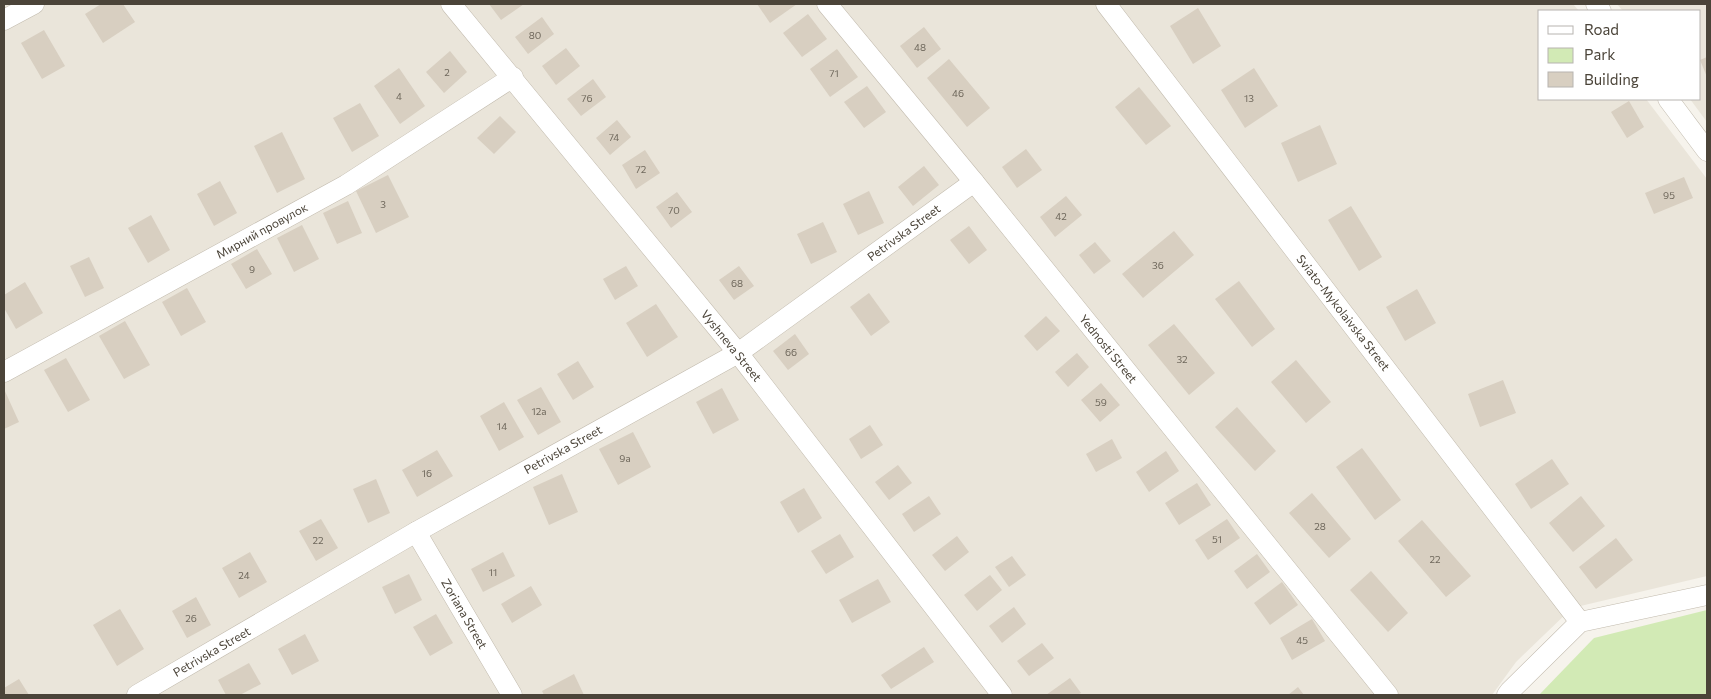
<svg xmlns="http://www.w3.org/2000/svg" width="1711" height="699" font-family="Commissioner,sans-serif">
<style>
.residential{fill:#eae5da}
.green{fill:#d2eab5}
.building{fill:#d8cfc1}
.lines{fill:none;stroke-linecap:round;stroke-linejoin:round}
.minor-casing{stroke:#c2bbae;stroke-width:21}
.minor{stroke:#fff;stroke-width:20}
.labels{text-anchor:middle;stroke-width:5;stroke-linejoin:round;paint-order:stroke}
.number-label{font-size:10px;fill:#6e675b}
.street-label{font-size:12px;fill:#4b4439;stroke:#fff}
</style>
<rect width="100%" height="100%" fill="#f6f3ec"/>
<g class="residential">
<path d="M4 4H1573L1579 11H1540V99H1646L1707 179V576L1572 608 1516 662 1492 695H4Z"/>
<path d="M1617 4H1707V122L1690 99H1700V11H1623Z"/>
</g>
<path class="green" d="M1707 610V695H1539L1594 638Z"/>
<g class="building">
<path d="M101 4H123L135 22 103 43 85 14Z"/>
<path d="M489 4H524L501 20Z"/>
<path d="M757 4H797L770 23Z"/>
<path d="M1198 8 1221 46 1193 64 1170 26Z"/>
<path d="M808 14 827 39 802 57 783 33Z"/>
<path d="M542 17 554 34 528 54 515 37Z"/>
<path d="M924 27 941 49 917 68 900 46Z"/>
<path d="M44 30 65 66 42 79 21 43Z"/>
<path d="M566 48 580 66 556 85 542 66Z"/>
<path d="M837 49 858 77 830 97 810 69Z"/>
<path d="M450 51 467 72 444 93 426 72Z"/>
<path d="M1707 57V77L1700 60Z"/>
<path d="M949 59 990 108 967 127 927 78Z"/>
<path d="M399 68 425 106 400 124 374 86Z"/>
<path d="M1254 68 1278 106 1245 128 1221 90Z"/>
<path d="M593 79 606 97 581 116 567 99Z"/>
<path d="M867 86 886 112 864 128 844 102Z"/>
<path d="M1139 87 1171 126 1146 145 1115 107Z"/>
<path d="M1629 101 1644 127 1627 138 1611 112Z"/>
<path d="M360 103 379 136 352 152 333 118Z"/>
<path d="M500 116 516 132 494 154 477 138Z"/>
<path d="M617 120 631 137 610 155 596 138Z"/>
<path d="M1320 125 1337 164 1298 182 1281 143Z"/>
<path d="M282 132 305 179 277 193 254 146Z"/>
<path d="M1026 149 1042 170 1017 188 1002 167Z"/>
<path d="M645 150 660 173 636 189 622 165Z"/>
<path d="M924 166 939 185 913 206 898 187Z"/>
<path d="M388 175 409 217 376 233 356 191Z"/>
<path d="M1684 177 1693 198 1654 214 1645 193Z"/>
<path d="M220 181 237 213 214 226 197 194Z"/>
<path d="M869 191 884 223 858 235 843 204Z"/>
<path d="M677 192 692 212 671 228 656 207Z"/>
<path d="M1066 196 1082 215 1055 237 1040 217Z"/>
<path d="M348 201 362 233 337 244 323 213Z"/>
<path d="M1351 206 1382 257 1359 271 1328 220Z"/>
<path d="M151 215 170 250 148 263 128 228Z"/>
<path d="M823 222 837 252 811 264 797 234Z"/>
<path d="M302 225 319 259 294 272 277 238Z"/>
<path d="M969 226 987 250 969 264 950 240Z"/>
<path d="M1174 231 1194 255 1143 298 1122 274Z"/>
<path d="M1095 242 1111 261 1094 274 1079 255Z"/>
<path d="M257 249 272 274 246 289 231 264Z"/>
<path d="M89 257 104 288 85 297 70 266Z"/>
<path d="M626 266 638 286 615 300 603 279Z"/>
<path d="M739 266 754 286 734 300 719 280Z"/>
<path d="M1239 281 1275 329 1252 347 1215 299Z"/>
<path d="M25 282 43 313 16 329 4 308V295Z"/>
<path d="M187 288 206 322 181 336 162 302Z"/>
<path d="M1417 289 1436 323 1405 341 1386 307Z"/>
<path d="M869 293 890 322 871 336 850 307Z"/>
<path d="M656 304 678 337 647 357 626 323Z"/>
<path d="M1046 316 1060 331 1037 351 1024 336Z"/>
<path d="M125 321 150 365 124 379 99 336Z"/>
<path d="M1174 324 1215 373 1189 395 1148 345Z"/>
<path d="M795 334 809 354 788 370 773 351Z"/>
<path d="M1077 353 1089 367 1068 387 1055 372Z"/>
<path d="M66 358 90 400 68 412 44 370Z"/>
<path d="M1296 360 1331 402 1306 423 1271 382Z"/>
<path d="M578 361 594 387 573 400 557 374Z"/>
<path d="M1503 380 1516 413 1480 427 1468 394Z"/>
<path d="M1101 383 1120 405 1100 422 1081 400Z"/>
<path d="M541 387 561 422 538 435 517 400Z"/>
<path d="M722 388 739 420 713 434 696 402Z"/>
<path d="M4 389 19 422 4 429Z"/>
<path d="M504 402 524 437 499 451 480 416Z"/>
<path d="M1237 407 1276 451 1255 471 1215 427Z"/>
<path d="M870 425 883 445 861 459 849 439Z"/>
<path d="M633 432 651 467 618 485 599 449Z"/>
<path d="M1112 439 1122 458 1096 472 1086 454Z"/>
<path d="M1362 448 1401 500 1375 520 1336 467Z"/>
<path d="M437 450 453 476 417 497 402 470Z"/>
<path d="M1166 451 1179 471 1149 492 1136 472Z"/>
<path d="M1552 459 1569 484 1531 509 1515 484Z"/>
<path d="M898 465 912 483 889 500 875 482Z"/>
<path d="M562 474 578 512 549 525 533 487Z"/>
<path d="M376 479 390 513 368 523 353 489Z"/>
<path d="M1197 483 1211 505 1179 525 1165 503Z"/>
<path d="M804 488 822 518 798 533 780 502Z"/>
<path d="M1312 493 1351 539 1329 558 1289 513Z"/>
<path d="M929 496 941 514 914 532 902 514Z"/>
<path d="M1581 496 1605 526 1573 552 1549 523Z"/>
<path d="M321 519 338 548 316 561 299 531Z"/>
<path d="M1227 519 1240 538 1208 560 1195 540Z"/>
<path d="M1422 520 1471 576 1446 597 1398 541Z"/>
<path d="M840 534 854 557 826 574 811 551Z"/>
<path d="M957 536 969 552 945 571 932 555Z"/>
<path d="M1616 538 1633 560 1596 589 1579 567Z"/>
<path d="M250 552 267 582 239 598 222 568Z"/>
<path d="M503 552 515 576 483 592 471 569Z"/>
<path d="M1257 554 1270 572 1247 589 1234 571Z"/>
<path d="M1012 556 1026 575 1009 587 995 567Z"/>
<path d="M1371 571 1408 613 1388 632 1350 590Z"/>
<path d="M409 574 422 600 395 614 382 587Z"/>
<path d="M990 575 1002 590 977 611 964 595Z"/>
<path d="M878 579 891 602 852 623 839 600Z"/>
<path d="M1282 582 1298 605 1270 625 1254 603Z"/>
<path d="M531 586 542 605 512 623 501 604Z"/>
<path d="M196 597 211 625 187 638 172 611Z"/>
<path d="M1014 607 1026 624 1002 643 989 626Z"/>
<path d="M120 609 144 649 117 666 93 625Z"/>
<path d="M436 614 453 643 430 656 413 627Z"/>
<path d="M1312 619 1325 641 1292 660 1280 638Z"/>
<path d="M305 634 319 661 292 675 278 649Z"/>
<path d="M1042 643 1054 658 1029 676 1017 661Z"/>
<path d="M924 647 934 662 891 689 881 675Z"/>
<path d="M249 663 261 684 240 695H226L218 680Z"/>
<path d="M574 674 584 695H544L542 691Z"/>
<path d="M1070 678 1081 693 1077 695H1046Z"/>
<path d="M19 679 29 695H4V688Z"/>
<path d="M1298 687 1304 695H1288Z"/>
</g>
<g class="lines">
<defs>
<g id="minor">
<path d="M451 4 738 353 1002 695"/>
<path d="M827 4 974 182 1388 695"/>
<path d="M1106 4 1580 622"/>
<path d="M1596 4 1601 11"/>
<path d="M4 20 34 4"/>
<path d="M1668 99 1707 151"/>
<path d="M4 372 346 185 513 77"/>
<path d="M416 532 512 695"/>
<path d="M137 695 416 532 738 353 974 182"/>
<path d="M1507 695 1510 691 1580 622 1707 595"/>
</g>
</defs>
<use href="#minor" class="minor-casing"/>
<use href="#minor" class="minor"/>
</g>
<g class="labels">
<g class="number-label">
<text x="535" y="39">80</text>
<text x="920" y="51">48</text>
<text x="447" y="76">2</text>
<text x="834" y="77">71</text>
<text x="958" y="97">46</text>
<text x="399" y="100">4</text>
<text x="587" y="102">76</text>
<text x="1249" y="102">13</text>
<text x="614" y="141">74</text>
<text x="641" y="173">72</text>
<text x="1669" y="199">95</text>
<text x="383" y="208">3</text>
<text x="674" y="214">70</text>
<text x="1061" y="220">42</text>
<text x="1158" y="269">36</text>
<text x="252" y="273">9</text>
<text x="737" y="287">68</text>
<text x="791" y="356">66</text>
<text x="1182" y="363">32</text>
<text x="1101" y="406">59</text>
<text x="539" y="415">12а</text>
<text x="502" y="430">14</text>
<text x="625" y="462">9а</text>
<text x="427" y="477">16</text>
<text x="1320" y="530">28</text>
<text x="1217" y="543">51</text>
<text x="318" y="544">22</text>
<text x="1435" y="563">22</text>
<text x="493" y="576">11</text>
<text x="244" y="579">24</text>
<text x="191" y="622">26</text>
<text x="1302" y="644">45</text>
</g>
<g class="street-label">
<text transform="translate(262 231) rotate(-29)" y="4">Мирний провулок</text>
<text transform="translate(904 233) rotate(-36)" y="4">Petrivska Street</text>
<text transform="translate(1343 313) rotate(52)" y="4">Sviato-Mykolaivska Street</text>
<text transform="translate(731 346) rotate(51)" y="4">Vyshneva Street</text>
<text transform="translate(1108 349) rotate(51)" y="4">Yednosti Street</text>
<text transform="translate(563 450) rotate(-29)" y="4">Petrivska Street</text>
<text transform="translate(464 614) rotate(60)" y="4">Zoriana Street</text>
<text transform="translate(212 652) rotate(-30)" y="4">Petrivska Street</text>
</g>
</g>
<rect width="1711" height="699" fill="none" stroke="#4b4439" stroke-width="10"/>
<rect x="1538" y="10" width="162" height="90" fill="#ffffff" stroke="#b7b4b0"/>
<rect x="1548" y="26" width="25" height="8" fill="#ffffff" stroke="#b7b4b0"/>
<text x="1584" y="35" font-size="15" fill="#4b4439">Road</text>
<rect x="1548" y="48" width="25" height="15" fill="#d2eab5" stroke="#b7b4b0"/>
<text x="1584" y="60" font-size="15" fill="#4b4439">Park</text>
<rect x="1548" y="72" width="25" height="15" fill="#d8cfc1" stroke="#b7b4b0"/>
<text x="1584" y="85" font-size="15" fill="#4b4439">Building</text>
</svg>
